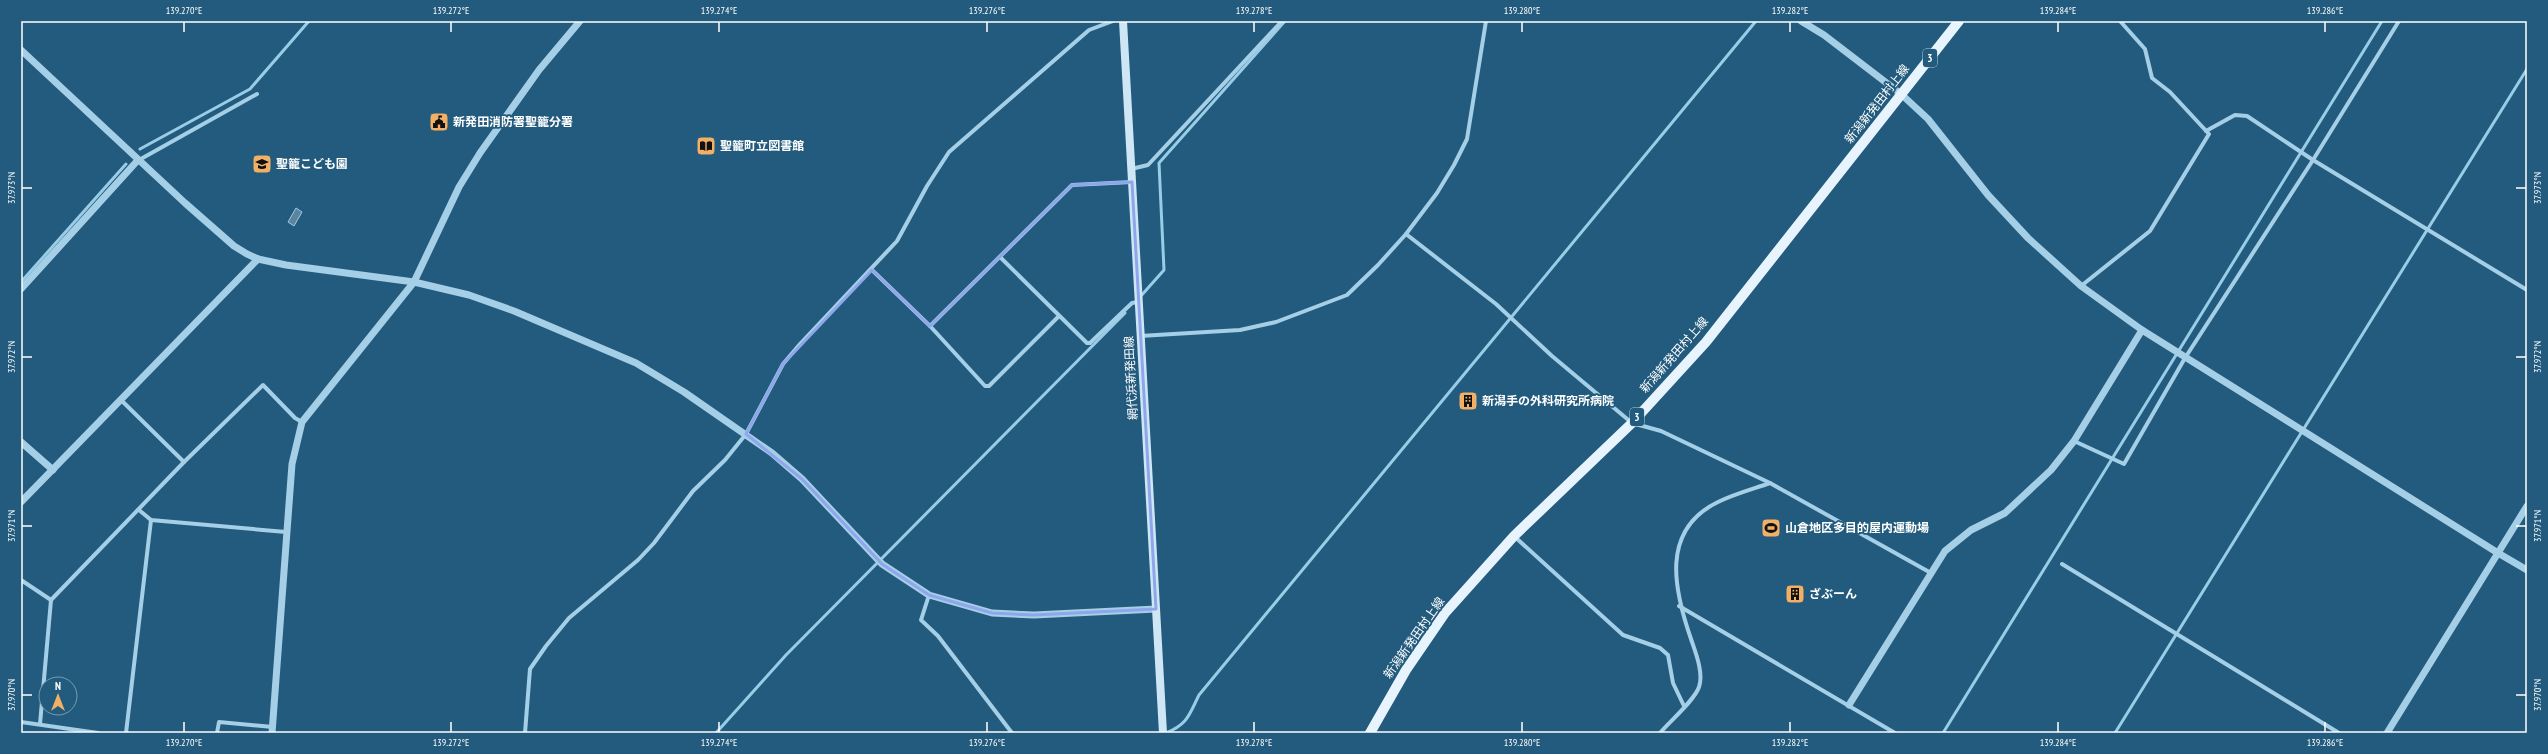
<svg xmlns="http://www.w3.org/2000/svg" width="2548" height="754" font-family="'PT Sans Narrow','Noto Sans JP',sans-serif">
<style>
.water{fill:#5c849d;stroke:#99cce7}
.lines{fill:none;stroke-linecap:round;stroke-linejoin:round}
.stream{stroke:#99cce7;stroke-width:3}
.minor{stroke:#a5cfe6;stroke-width:4}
.tertiary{stroke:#a5cfe6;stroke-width:7}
.secondary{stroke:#cfe7f5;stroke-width:8}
.primary{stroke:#e7f4fd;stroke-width:10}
.marked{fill:none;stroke:#8ea6ec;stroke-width:3;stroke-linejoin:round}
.ticks{fill:none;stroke:#fff;stroke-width:1.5}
.labels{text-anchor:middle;stroke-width:3.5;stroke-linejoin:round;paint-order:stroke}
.shield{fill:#225b7d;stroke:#bdced8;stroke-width:1}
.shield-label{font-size:11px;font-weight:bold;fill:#fff}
.street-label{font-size:12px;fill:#fff;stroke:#225b7d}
.poi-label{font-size:12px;font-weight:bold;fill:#fff;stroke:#225b7d;text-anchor:start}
.neatline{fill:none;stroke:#fff;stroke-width:1.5}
.ticks-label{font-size:10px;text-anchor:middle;fill:#fff}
</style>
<rect width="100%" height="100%" fill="#225b7d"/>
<path class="water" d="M296 208 302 212 294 226 288 222Z"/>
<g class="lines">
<g class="stream">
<path d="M140 149 250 89 309 21"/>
<path d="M21 282 126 164"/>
<path d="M1140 297 1164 270 1159 163 1285 21"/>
<path d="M716 733 786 655 1125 313"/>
<path d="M1166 733C1188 724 1189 715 1199 695L1756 21"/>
<path d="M1943 733 2382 21"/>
<path d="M2115 733 2527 69"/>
</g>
<g class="minor">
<path d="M2206 131 2235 115 2247 116 2313 160 2527 290"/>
<path d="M139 160 257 94"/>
<path d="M1131 169 1148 165 1282 21"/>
<path d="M1406 234 1496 304 1552 356 1632 423 1661 431 1770 483 1931 573"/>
<path d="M1000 257 1087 343H1090L1132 303 1138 302"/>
<path d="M872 270 930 326 1072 185 1132 182"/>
<path d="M2081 286 2150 231 2209 134 2170 92 2152 78 2145 49 2120 21"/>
<path d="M930 326 985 386H989L1059 316"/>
<path d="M1140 336 1240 330 1276 322 1347 295 1378 265 1406 234 1437 193 1454 165 1467 139 1486 21"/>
<path d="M121 400 184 462"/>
<path d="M2074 441 2124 464 2185 358 2313 160 2399 21"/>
<path d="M139 510 151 520 286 532"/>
<path d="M1515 537 1623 635 1660 648 1668 655 1673 683 1684 706"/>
<path d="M2062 564 2339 733"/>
<path d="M21 580 51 600"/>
<path d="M929 595 921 620 938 636 1012 733"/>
<path d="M1679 606 1895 733"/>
<path d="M21 722 98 733"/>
<path d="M40 724 51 600 184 462 263 385 295 418 302 422"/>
<path d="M126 733 151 520"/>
<path d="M217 733 219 722 273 727"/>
<path d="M525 733 530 669 546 646 569 618 638 560 654 543 693 491 725 460 746 434 783 364 800 344 897 241 927 186 949 152 1089 30 1113 21"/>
<path d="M1660 733C1670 721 1694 701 1699 687 1704 673 1695 651 1691 639 1674 590 1660 530 1718 502 1734 494 1753 489 1770 483"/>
</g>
<g class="tertiary">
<path d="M1801 21 1824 35 1901 94 1928 119 1988 195 2028 238 2081 286 2142 330 2074 441 2051 470 2005 513 1971 530 1945 551 1849 705"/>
<path d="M21 50 185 203 234 246 247 254 258 259 286 265 414 282 469 295 514 311 636 363 684 392 772 453 802 479 882 564 929 595 992 613 1034 615 1156 609"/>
<path d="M21 289 138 160"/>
<path d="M2142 330 2498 553 2387 733"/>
<path d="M21 442 53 470"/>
<path d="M21 502 258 259"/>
<path d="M2527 506 2498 553 2527 570"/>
<path d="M272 733 292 464 302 422 414 282 459 187 480 153 539 70 580 21"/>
</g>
<path class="secondary" d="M1123 21 1163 733"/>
<path class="primary" d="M1370 733 1406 670 1445 613 1514 536 1632 423 1706 342 1959 21"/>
</g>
<path class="marked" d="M1132 182 1156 609 1034 615 992 613 929 595 882 564 802 479 746 434 783 364 872 270 930 326 1072 185Z"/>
<path class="ticks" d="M184 22V32M451 22V32M719 22V32M987 22V32M1254 22V32M1522 22V32M1790 22V32M2058 22V32M2325 22V32M22 188H32M2516 188H2526M22 357H32M2516 357H2526M22 526H32M2516 526H2526M22 695H32M2516 695H2526M184 722V732M451 722V732M719 722V732M987 722V732M1254 722V732M1522 722V732M1790 722V732M2058 722V732M2325 722V732"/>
<defs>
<symbol id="civic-square" viewBox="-11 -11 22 22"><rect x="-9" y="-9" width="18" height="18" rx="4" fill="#f2b067" stroke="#225b7d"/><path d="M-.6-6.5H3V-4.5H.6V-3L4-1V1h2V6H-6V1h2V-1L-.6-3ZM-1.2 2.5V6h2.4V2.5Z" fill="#111"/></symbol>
<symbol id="library-square" viewBox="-11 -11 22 22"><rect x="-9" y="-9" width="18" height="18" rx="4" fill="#f2b067" stroke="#225b7d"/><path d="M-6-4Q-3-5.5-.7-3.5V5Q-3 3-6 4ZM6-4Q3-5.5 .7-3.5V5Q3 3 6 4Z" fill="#111"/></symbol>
<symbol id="school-square" viewBox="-11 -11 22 22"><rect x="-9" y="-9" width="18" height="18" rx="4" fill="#f2b067" stroke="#225b7d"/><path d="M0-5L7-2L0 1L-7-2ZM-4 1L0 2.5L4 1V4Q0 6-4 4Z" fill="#111"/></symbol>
<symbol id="building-square" viewBox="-11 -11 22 22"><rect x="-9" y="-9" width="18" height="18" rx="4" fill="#f2b067" stroke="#225b7d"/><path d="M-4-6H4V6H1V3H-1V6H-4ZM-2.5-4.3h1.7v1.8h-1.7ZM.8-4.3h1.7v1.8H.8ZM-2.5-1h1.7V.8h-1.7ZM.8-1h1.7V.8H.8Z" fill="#111"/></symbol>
<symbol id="stadium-square" viewBox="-11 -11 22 22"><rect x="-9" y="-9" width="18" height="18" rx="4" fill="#f2b067" stroke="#225b7d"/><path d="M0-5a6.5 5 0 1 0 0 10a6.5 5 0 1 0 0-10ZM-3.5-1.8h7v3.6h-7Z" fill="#111"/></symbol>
</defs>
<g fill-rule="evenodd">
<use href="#civic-square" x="428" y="111" width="22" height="22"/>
<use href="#library-square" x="695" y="135" width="22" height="22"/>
<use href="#school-square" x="251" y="153" width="22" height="22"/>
<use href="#building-square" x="1457" y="390" width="22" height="22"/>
<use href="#stadium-square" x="1760" y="517" width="22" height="22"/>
<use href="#building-square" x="1784" y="583" width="22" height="22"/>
</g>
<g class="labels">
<g class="shield">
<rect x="1923" y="49" width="14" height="18" rx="3"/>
<rect x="1630" y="408" width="14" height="18" rx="3"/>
</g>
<g class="shield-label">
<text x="1930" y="62">3</text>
<text x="1637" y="421">3</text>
</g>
<g class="street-label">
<text transform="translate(1877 104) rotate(-52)" y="4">新潟新発田村上線</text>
<text transform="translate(1674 355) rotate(-49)" y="4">新潟新発田村上線</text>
<text transform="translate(1131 378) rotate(-93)" y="4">網代浜新発田線</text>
<text transform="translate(1414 638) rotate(-55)" y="4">新潟新発田村上線</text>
</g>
<g class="poi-label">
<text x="453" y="126">新発田消防署聖籠分署</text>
<text x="720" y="150">聖籠町立図書館</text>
<text x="276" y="168">聖籠こども園</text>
<text x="1482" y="405">新潟手の外科研究所病院</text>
<text x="1785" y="532">山倉地区多目的屋内運動場</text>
<text x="1809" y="598">ざぶーん</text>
</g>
</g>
<rect width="2548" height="754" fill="none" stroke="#225b7d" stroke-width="44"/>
<g transform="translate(58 696)"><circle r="19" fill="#225b7d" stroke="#7a9db1"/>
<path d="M0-3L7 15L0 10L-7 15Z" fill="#f2b067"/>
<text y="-6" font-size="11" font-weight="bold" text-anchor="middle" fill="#ffffff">N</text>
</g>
<rect x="22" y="22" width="2504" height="710" class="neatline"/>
<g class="ticks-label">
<text x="184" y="14">139.270°E</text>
<text x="451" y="14">139.272°E</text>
<text x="719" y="14">139.274°E</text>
<text x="987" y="14">139.276°E</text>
<text x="1254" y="14">139.278°E</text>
<text x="1522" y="14">139.280°E</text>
<text x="1790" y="14">139.282°E</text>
<text x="2058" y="14">139.284°E</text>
<text x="2325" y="14">139.286°E</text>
<text transform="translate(11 188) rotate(-90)" y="4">37.973°N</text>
<text transform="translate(2537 188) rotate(-90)" y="4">37.973°N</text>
<text transform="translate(11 357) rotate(-90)" y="4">37.972°N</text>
<text transform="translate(2537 357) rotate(-90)" y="4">37.972°N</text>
<text transform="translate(11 526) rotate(-90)" y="4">37.971°N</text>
<text transform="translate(2537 526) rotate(-90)" y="4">37.971°N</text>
<text transform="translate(11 695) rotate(-90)" y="4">37.970°N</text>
<text transform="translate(2537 695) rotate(-90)" y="4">37.970°N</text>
<text x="184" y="746">139.270°E</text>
<text x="451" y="746">139.272°E</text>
<text x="719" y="746">139.274°E</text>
<text x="987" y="746">139.276°E</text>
<text x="1254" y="746">139.278°E</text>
<text x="1522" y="746">139.280°E</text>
<text x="1790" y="746">139.282°E</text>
<text x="2058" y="746">139.284°E</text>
<text x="2325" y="746">139.286°E</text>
</g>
</svg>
